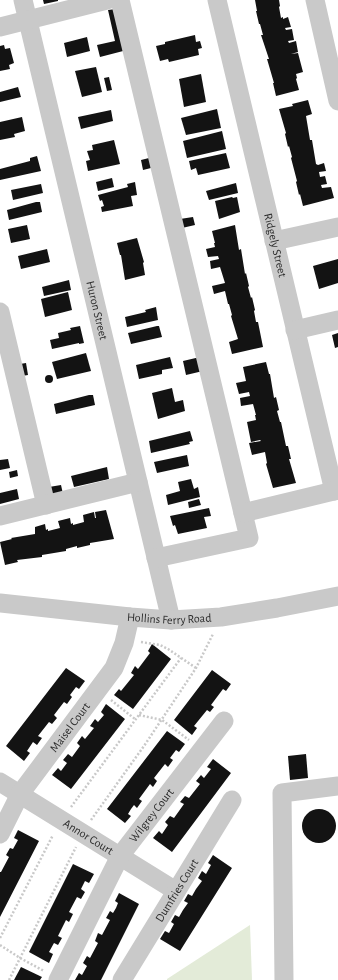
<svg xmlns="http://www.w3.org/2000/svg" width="338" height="980" font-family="'Alegreya Sans',sans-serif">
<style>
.green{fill:#e3ebd8}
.building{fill:#131313}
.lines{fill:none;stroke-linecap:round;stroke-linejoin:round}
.path{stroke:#c9c9c9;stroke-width:2.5;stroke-dasharray:2 2;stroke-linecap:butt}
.minor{stroke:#c9c9c9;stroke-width:19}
.labels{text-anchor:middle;stroke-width:4;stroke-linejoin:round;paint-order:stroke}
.street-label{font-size:12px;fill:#2c2c2c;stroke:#fff}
</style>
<rect width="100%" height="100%" fill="#fff"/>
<path class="green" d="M250 925 252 980H167V979Z"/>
<g class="building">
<path d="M43 0H58V1L44 4Z"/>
<path d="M255 0H279L280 6 279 7 281 18 283 17V19L288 17 291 27 285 28 286 30 292 29 294 40 288 41 289 43 296 41 298 52 291 54 298 53 303 72 296 74 297 78 296 79 299 90 276 96 273 83H274L267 59H269L261 35H263L260 24H259L256 11H257Z"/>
<path d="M116 9 127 50 100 57 97 45 115 41 108 10Z"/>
<path d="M195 35 196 42 200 41 202 48 198 49 199 55 169 62 168 59 160 61 156 46 165 44V42Z"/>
<path d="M87 37 90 51 67 57 64 43Z"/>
<path d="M4 45 5 49 10 48 14 63 9 65 10 69 0 71V46Z"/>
<path d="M96 67 102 92 82 97 75 71Z"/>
<path d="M201 74 206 102 184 107 179 79Z"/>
<path d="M109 77 112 90 107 91 104 78Z"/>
<path d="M18 87 21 97 0 102V92Z"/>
<path d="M308 100 312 114 306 116 310 140H312L316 164 318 165 324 163 326 171 319 172 320 177 325 176 327 184 321 185 322 188 331 187 334 198 303 206 300 194 299 195 296 182 297 181 291 158 292 157 289 146 288 147 285 134 286 133 279 109 293 106 292 104Z"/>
<path d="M217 109 221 128 186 135 181 118Z"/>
<path d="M111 110 113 121 81 129 78 117Z"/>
<path d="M22 117 25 131 14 134 15 137 0 140V122Z"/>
<path d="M222 131 226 149 187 158 183 141Z"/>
<path d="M114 140 120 164 88 171 86 161 90 160 87 151 93 150 92 145Z"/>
<path d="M226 153 230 168 198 175 196 168 191 170 189 161Z"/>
<path d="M37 156 41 171 0 180V169L30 161V158Z"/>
<path d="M153 157 155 167 143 170 141 160Z"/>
<path d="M112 178 114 187 98 191 96 182Z"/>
<path d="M135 182 137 195 131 196 133 206 102 212 101 207 104 206 102 200 100 201 98 195 128 187 127 184Z"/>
<path d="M236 183 238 193 209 200 206 191Z"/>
<path d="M41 184 43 193 13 200 11 190Z"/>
<path d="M232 197 233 198 237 197 240 212 219 219 215 201Z"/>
<path d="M36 202H40L42 212 9 220 7 210Z"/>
<path d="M193 217 195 225 182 228 180 219Z"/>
<path d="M27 225 30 239 11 243 8 229Z"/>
<path d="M235 225 239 250 241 249 245 274 246 273 249 286 248 287 251 298 252 297 255 310 254 311 256 322H258L263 347 232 354 229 342 238 339 231 316 232 315 229 304H228L225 291 214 294 212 286 225 283 220 267 211 269 210 261 219 259 218 256 208 257 206 249 215 247 214 243H215L212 231Z"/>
<path d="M137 238 144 262 143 263 145 275 125 280 121 255H120L117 243Z"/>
<path d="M47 249 50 262 21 269 18 256Z"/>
<path d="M338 259V283L319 289 313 266Z"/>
<path d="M69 280 71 290 44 296 42 287Z"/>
<path d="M68 292 72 310 45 317 41 299Z"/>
<path d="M156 307 158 320 127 327 125 317 146 312 145 310Z"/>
<path d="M80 326 84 343 79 344V343L52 349 50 340 59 338 58 333 71 330 70 328Z"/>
<path d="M157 326H159L162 337 131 344 128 333Z"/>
<path d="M338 333V347L335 348 332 335Z"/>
<path d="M86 353 91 371 57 379 52 362Z"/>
<path d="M170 357 173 368 162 370V374L139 379 136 365Z"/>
<path d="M200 357 203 371 186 375 183 361Z"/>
<path d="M266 362 269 374H270L274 398 276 397 279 410 277 411 280 422H281L286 446H288L291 459H289L296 483 273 488 266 464 267 463 265 452 252 455 249 443 261 441 260 440 251 442 247 422 256 420 255 415H256L253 404 241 406 240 398 250 396 249 392 239 394 236 383 246 381 243 367Z"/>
<path d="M26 363 28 375 22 376 20 364Z"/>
<circle cx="49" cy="379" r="4"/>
<path d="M172 388 175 402 183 400 185 411 158 419 152 393Z"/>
<path d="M89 395H93L95 405 56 414 54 404Z"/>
<path d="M190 431 193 441 189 442 190 444 151 453 149 441Z"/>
<path d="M187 455 189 466 157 473 154 462Z"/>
<path d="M8 459 10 468 0 470V460Z"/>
<path d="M107 467 109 479 74 487 71 476Z"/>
<path d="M17 470 18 476 10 478 9 472Z"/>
<path d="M191 479 194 489 198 487 200 497 168 505 166 495 180 491 178 482Z"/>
<path d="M61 485 63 494 52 496 49 487Z"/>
<path d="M17 489 19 499 0 504V493Z"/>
<path d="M199 499 201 505 189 508 188 502Z"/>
<path d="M209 508 211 516 204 517 207 528 178 534 175 525 173 526 170 516Z"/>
<path d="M106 510 114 539 90 543V545L77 548V546L66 549V551L42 555V557L17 560 18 562 5 565 0 542 12 539 11 538 35 534V527L45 524 46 530 48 529V531L60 528 58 521 70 518 71 524 73 523V525L84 522 83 515 94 512 95 518H96L95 512Z"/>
<path d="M152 644 171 659 133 709 114 695 119 689 121 691 134 675 131 673 135 666 138 669 150 653 148 651Z"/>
<path d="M66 668 85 681 79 689 76 687 70 695 72 697 67 704 64 702 54 715 57 718 52 724 49 722 38 736 42 738 37 745 33 742 27 751 30 753 24 761 6 746Z"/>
<path d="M212 670 231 684 226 691 223 689 211 705 214 707 210 712 207 710 194 726 197 728 192 735 174 720Z"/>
<path d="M106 704 125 719 71 789 52 775 58 768 61 771 67 763 63 760 68 754 72 757 80 746 77 743 82 736 85 739 94 728 90 726 95 719 98 722 104 715 101 712Z"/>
<path d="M167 731 185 744 179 752 176 750 170 758 173 760 168 767 165 764 154 778 157 781 153 787 150 784 139 799 142 801 137 808 134 805 131 809 128 814 131 816 125 823 107 809Z"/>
<path d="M306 754 308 778 290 780 288 756Z"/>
<path d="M213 759 231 773 172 852 153 838 159 831 162 834 168 825 165 822 170 816 174 818 184 804 180 802 185 796 189 798 200 784 196 781 201 775 204 778 211 769 207 767Z"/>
<circle cx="319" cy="826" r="17"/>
<path d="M18 830 39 841 0 917V872H1L9 857 6 855 10 848 13 849 18 840 14 838Z"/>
<path d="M213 855 232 868 180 951 160 939 165 931 169 933 174 924 171 922 175 915 179 917 183 910 188 903 184 901 188 894 192 896 196 889 202 881 198 878 202 871 206 874 211 865 208 863Z"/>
<path d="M73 864 94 874 89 883 85 881 81 889 85 892 81 899 77 897 69 912 73 914 69 922 66 920 58 936 62 938 58 945 54 943 49 952 53 954 49 963 29 952Z"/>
<path d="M119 893 139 904 101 980H75L79 973 82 975 87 966 83 963 87 956 90 958 98 943 95 941 98 933 102 935 110 920 106 918 110 911 113 913 116 908 118 903 115 901Z"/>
<path d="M21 967 42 977 40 980H14Z"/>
</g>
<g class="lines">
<g class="path">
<path d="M141 642 160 645 168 649 196 668"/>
<path d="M111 700 135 719"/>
<path d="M139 715 162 720 189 740"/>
<path d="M71 807 181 658"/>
<path d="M91 820 144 746 196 668 213 634"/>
<path d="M0 938 53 835"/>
<path d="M0 945 20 958 44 971"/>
<path d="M9 980 76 847"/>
</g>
<g class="minor">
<path id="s1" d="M23 0 171 620"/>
<path d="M120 0 249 538 156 558"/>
<path id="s2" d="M217 0 334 491"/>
<path d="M315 0 338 101"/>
<path d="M0 27 107 0"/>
<path d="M274 241 338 227"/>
<path d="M0 312 46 505"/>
<path d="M295 330 338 320"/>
<path d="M243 513 338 490"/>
<path d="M0 516 138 482"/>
<path id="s3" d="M0 603 130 617 171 620 221 617 277 608 338 596"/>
<path id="s4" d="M0 782 176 891"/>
<path id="s5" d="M0 834 20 794 114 668 124 643 130 617"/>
<path id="s6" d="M58 980 120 856 224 721"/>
<path id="s7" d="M122 980 232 800"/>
<path d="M284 980 282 793 338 786"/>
</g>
</g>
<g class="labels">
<g class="street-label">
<text dy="4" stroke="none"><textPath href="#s2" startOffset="252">Ridgely Street</textPath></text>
<text dy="4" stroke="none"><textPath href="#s1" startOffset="319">Huron Street</textPath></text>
<text dy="4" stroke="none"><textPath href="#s3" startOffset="170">Hollins Ferry Road</textPath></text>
<text dy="4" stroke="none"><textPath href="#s5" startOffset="128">Maisel Court</textPath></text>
<text dy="4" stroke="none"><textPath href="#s6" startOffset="190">Wilgrey Court</textPath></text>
<text dy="4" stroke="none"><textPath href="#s4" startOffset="104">Annor Court</textPath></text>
<text dy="4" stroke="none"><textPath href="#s7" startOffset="105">Dumfries Court</textPath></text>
</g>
</g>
</svg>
